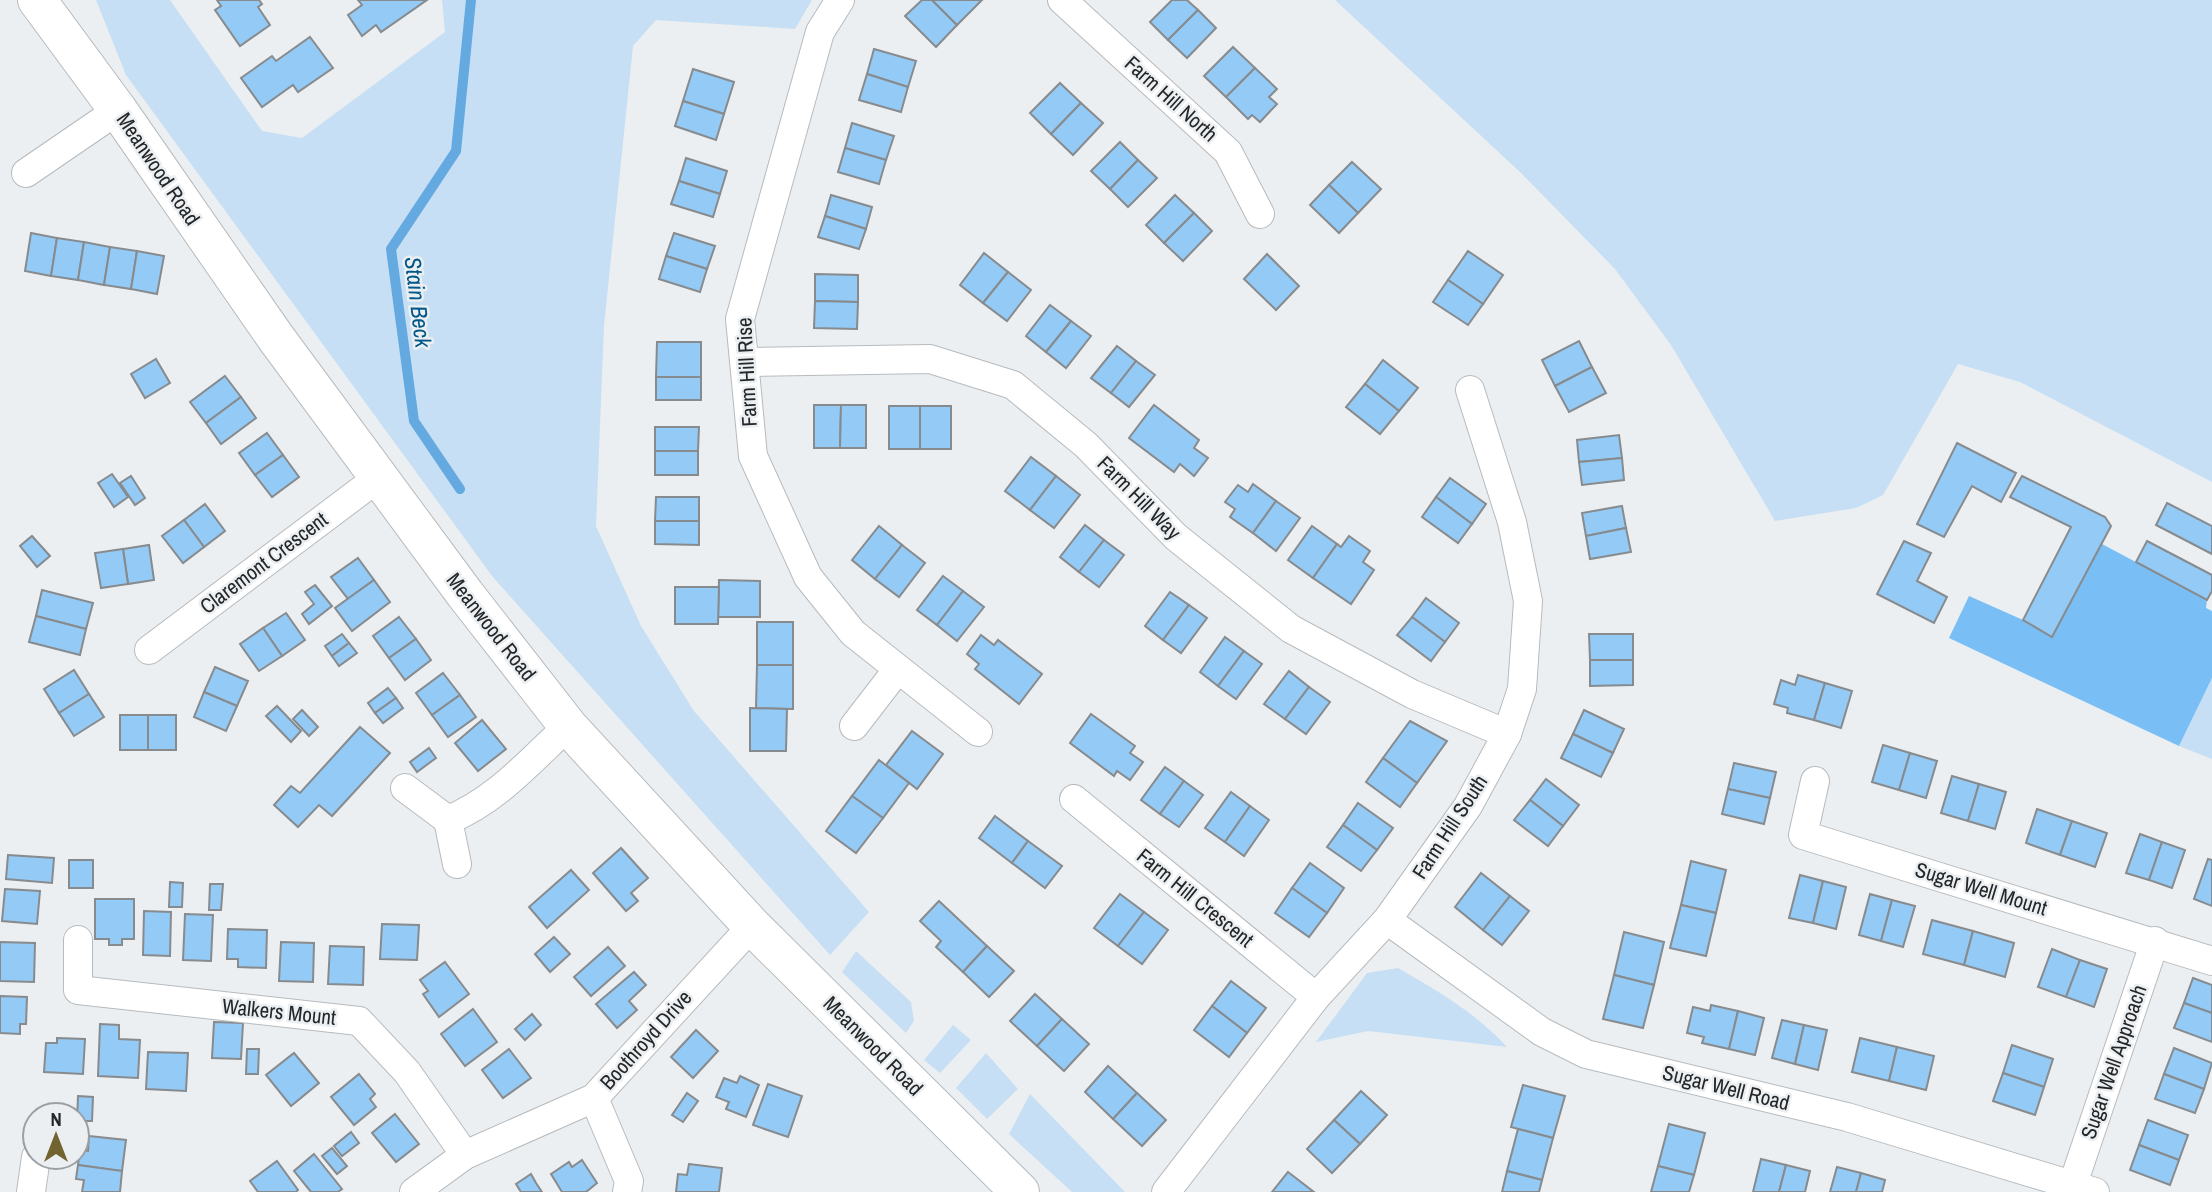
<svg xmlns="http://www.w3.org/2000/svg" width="2212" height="1192" font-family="'Archivo Narrow',sans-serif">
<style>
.green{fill:#c7dff4}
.forest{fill:#79bef5}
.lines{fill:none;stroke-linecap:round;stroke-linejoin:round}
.stream{stroke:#64a9df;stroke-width:10}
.building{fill:#94caf6;stroke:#878b8e;stroke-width:2}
.street-casing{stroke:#b7bbbe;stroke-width:30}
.secondary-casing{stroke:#b7bbbe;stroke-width:40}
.street{stroke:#fff;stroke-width:28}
.secondary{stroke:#fff;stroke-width:38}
.labels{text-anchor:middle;stroke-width:5;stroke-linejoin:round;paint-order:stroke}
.street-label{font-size:21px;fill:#242627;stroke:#ebeff2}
.water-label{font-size:23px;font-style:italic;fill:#005789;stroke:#ebeff2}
</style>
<rect width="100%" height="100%" fill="#ebeff2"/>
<g class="green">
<path d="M96 0H170L262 131 302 138 445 32 442 0H812L795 29 656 20 633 46 604 326 596 526 641 626 694 711 869 912 830 955 492 576 126 75Z"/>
<path d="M1335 0H2212V482L2020 382 1958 364 1883 495 1856 508 1775 521 1671 345 1615 269 1521 173Z"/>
<path d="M2212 678V759L2179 746Z"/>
<path d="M856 951 911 1002 914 1021 906 1033 842 972Z"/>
<path d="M1398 968C1438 991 1476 1013 1507 1047L1368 1031 1316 1042 1367 973Z"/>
<path d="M953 1025 971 1040 940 1073 924 1060Z"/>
<path d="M986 1053 1018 1089 987 1119 956 1088Z"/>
<path d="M1030 1094 1125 1192H1072L1009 1134Z"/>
</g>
<path class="forest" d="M2102 544 2207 600 2206 608 2212 611V678L2179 746 1949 638 1969 596 2023 620 2052 637Z"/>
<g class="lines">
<path class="stream" d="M460 489 414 421 391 249 456 151 471 0"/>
</g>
<g class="building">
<path d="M217 0H259L262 4 258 7 270 25 240 46 215 10 221 6Z"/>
<path d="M358 0H427L381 32 376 25 362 36 348 15 362 5Z"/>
<path d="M922 0H932L957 25 936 47 905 16Z"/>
<path d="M932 0H982L957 25Z"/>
<path d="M1172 0H1187L1198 10 1168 40 1150 22Z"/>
<path d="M1198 10 1216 28 1187 58 1168 40Z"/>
<path d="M310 37 333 68 298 92 293 85 262 107 241 78 272 56 276 61Z"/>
<path d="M1233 47 1255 68 1226 97 1204 76Z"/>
<path d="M874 49 916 61 908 87 867 74Z"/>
<path d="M1255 68 1277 89 1269 97 1277 104 1260 122 1252 115 1248 119 1226 97Z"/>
<path d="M693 69 734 82 724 114 683 101Z"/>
<path d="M867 74 908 87 901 112 859 100Z"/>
<path d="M1060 83 1081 103 1051 134 1030 113Z"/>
<path d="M683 101 724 114 716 140 675 126Z"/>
<path d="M1081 103 1103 123 1073 155 1051 134Z"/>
<path d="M852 123 894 136 886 160 845 148Z"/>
<path d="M1120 142 1138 160 1110 189 1091 171Z"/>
<path d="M845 148 886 160 879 184 838 172Z"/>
<path d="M686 158 727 171 720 194 679 181Z"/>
<path d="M1138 160 1157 178 1128 207 1110 189Z"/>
<path d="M1352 162 1381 189 1358 213 1329 185Z"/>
<path d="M679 181 720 194 713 217 671 204Z"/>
<path d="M1329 185 1358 213 1339 233 1310 205Z"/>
<path d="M831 195 872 207 866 229 825 216Z"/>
<path d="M1175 195 1194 213 1164 243 1146 225Z"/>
<path d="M1194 213 1212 231 1183 261 1164 243Z"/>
<path d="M825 216 866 229 859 249 818 237Z"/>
<path d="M31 233 57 238 51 276 25 271Z"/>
<path d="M674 233 715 246 707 269 666 256Z"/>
<path d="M57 238 84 242 78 280 51 276Z"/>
<path d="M84 242 110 247 104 285 78 280Z"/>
<path d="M110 247 137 251 131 289 104 285Z"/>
<path d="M137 251 164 256 157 294 131 289Z"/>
<path d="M1468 251 1503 275 1483 304 1448 280Z"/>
<path d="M984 253 1008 272 983 303 960 285Z"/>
<path d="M1267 254 1299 286 1276 310 1244 279Z"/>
<path d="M666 256 707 269 700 292 659 279Z"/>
<path d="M1008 272 1031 290 1007 321 983 303Z"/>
<path d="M815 274 858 275V302L815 301Z"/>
<path d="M1448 280 1483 304 1468 325 1433 302Z"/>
<path d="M815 301 858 302 857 329 814 328Z"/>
<path d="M1050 305 1071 321 1046 352 1026 336Z"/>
<path d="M1071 321 1091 336 1066 368 1046 352Z"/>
<path d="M1579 341 1592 367 1555 386 1542 360Z"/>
<path d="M657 342H701V377H656Z"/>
<path d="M1117 346 1136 361 1111 393 1091 378Z"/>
<path d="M156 359 170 383 145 398 131 374Z"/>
<path d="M1383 360 1418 388 1399 411 1365 384Z"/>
<path d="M1136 361 1155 375 1129 407 1111 393Z"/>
<path d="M1592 367 1606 393 1569 412 1555 386Z"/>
<path d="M225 376 241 397 206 423 190 402Z"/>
<rect x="656" y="377" width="45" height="23"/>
<path d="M1365 384 1399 411 1380 434 1346 407Z"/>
<path d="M241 397 256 418 221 444 206 423Z"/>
<path d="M814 405H841L840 448H814Z"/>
<path d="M841 405H866V448H840Z"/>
<path d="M1154 405 1199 440 1194 448 1208 458 1194 476 1180 464 1174 472 1129 438Z"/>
<rect x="889" y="406" width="31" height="43"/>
<rect x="920" y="406" width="31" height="43"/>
<path d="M655 427H699L698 451H655Z"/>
<path d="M267 433 283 455 255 475 239 453Z"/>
<path d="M1619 435 1622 458 1579 462 1577 440Z"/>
<path d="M1957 443 2016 473 2001 502 1972 486 1944 537 1917 524Z"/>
<rect x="655" y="451" width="43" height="24"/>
<path d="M283 455 299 477 272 497 255 475Z"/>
<path d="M1031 457 1056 476 1030 510 1005 491Z"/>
<path d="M1622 458 1624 480 1582 485 1579 462Z"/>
<path d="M112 474 128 497 114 507 98 483Z"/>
<path d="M131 476 145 498 135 505 120 483Z"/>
<path d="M1056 476 1080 495 1054 528 1030 510Z"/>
<path d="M2022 476 2105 517 2111 526 2052 637 2023 620 2071 527 2010 497Z"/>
<path d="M1450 478 1486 504 1472 524 1436 497Z"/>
<path d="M1253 484 1276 501 1253 533 1230 517 1235 509 1225 502 1238 485 1248 492Z"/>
<path d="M656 497H699V521H655Z"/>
<path d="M1436 497 1472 524 1458 543 1422 517Z"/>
<path d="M1276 501 1300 518 1276 551 1253 533Z"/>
<path d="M2167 503 2212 526V554L2156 525Z"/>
<path d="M205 504 225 531 204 547 184 520Z"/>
<path d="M1622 506 1626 528 1586 536 1582 513Z"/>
<path d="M184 520 204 547 183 563 162 536Z"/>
<path d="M655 521H699V545L655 544Z"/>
<path d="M1085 525 1104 540 1079 572 1060 557Z"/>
<path d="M879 526 902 545 875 579 852 560Z"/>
<path d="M1312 526 1337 544 1313 578 1288 560Z"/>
<path d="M1626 528 1631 552 1590 559 1586 536Z"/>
<path d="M32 536 50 556 37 567 20 546Z"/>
<path d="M1349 536 1370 551 1363 562 1374 570 1351 604 1313 578 1337 544 1341 547Z"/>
<path d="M1104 540 1124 555 1099 587 1079 572Z"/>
<path d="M1904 541 1931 553 1917 581 1947 597 1934 623 1877 594Z"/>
<path d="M2147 541 2212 575V591L2207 600 2136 562Z"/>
<path d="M149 545 154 580 128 584 123 549Z"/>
<path d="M902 545 925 563 899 597 875 579Z"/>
<path d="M123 549 128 584 101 588 95 553Z"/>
<path d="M358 558 374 580 348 599 331 577Z"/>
<path d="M943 576 963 591 937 625 917 610Z"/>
<path d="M374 580 390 602 352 631 335 608Z"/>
<path d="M719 580 760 581V617H718Z"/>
<path d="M315 585 332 606 309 624 302 614 314 604 305 592Z"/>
<path d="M675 587H719L718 624H675Z"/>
<path d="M42 590 93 603 86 629 36 616Z"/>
<path d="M963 591 984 607 957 641 937 625Z"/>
<path d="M1170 592 1189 605 1163 640 1145 626Z"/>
<path d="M1426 598 1459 623 1445 642 1412 617Z"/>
<path d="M1189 605 1207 618 1181 653 1163 640Z"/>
<path d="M286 613 305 640 282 656 263 628Z"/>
<path d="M36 616 86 629 80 655 29 642Z"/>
<path d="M399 617 416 639 389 658 373 636Z"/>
<path d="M1412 617 1445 642 1431 661 1397 635Z"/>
<rect x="757" y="622" width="36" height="43"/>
<path d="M263 628 282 656 259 671 240 644Z"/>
<path d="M342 634 349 643 332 656 325 646Z"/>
<path d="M1589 634H1633V660H1590Z"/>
<path d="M981 635 994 645 998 640 1042 674 1019 704 975 669 979 664 967 654Z"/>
<path d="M1225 637 1244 651 1218 686 1200 672Z"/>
<path d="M416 639 431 660 405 680 389 658Z"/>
<path d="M349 643 357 653 339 666 332 656Z"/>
<path d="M1244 651 1262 664 1236 699 1218 686Z"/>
<path d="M1590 660H1633V685L1590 686Z"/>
<path d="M757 665H793V709L756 708Z"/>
<path d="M215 667 248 681 237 706 204 692Z"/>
<path d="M74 670 89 694 59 713 44 689Z"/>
<path d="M1289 671 1309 687 1285 719 1264 704Z"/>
<path d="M443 673 460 695 432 715 416 693Z"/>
<path d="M1798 675 1825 683 1814 720 1787 713 1788 708 1774 704 1781 680 1795 685Z"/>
<path d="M1825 683 1852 691 1841 728 1814 720Z"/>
<path d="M1309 687 1330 702 1306 734 1285 719Z"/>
<path d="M388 688 396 698 375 713 368 703Z"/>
<path d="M204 692 237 706 226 731 194 717Z"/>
<path d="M89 694 104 717 74 736 59 713Z"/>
<path d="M460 695 476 717 448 737 432 715Z"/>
<path d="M396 698 403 708 383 723 375 713Z"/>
<path d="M277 706 301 731 291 742 266 716Z"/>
<path d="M750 708 787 709 786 751H750Z"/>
<path d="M302 710 318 727 309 736 293 719Z"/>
<path d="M1584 710 1624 729 1613 753 1573 734Z"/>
<path d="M1091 714 1135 746 1130 753 1143 762 1130 780 1117 771 1114 776 1070 743Z"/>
<rect x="120" y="715" width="28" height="35"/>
<rect x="148" y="715" width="28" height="35"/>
<path d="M482 720 506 749 478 771 455 743Z"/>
<path d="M1410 721 1447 741 1417 783 1383 758Z"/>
<path d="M360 727 390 753 332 816 319 805 298 827 274 805 291 786 300 793Z"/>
<path d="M912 731 943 754 917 789 886 765Z"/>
<path d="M1573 734 1613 753 1601 777 1561 758Z"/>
<path d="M1883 745 1910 753 1899 790 1872 782Z"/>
<path d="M429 748 436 758 417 772 410 762Z"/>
<path d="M1910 753 1937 761 1926 798 1899 790Z"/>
<path d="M1383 758 1417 783 1400 807 1366 782Z"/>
<path d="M879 760 909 783 883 818 852 796Z"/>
<path d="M1734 763 1776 772 1770 798 1728 789Z"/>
<path d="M1165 767 1184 781 1160 814 1141 800Z"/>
<path d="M1952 776 1979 784 1968 821 1941 813Z"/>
<path d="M1546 779 1579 805 1563 826 1530 800Z"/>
<path d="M1184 781 1203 795 1179 827 1160 814Z"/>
<path d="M1979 784 2006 792 1995 829 1968 821Z"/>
<path d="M1728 789 1770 798 1764 824 1722 814Z"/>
<path d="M1231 792 1250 806 1225 842 1205 828Z"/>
<path d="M852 796 883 818 856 853 826 831Z"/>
<path d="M1530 800 1563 826 1548 846 1514 820Z"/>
<path d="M1358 803 1393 828 1377 850 1343 825Z"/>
<path d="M1250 806 1269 820 1244 856 1225 842Z"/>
<path d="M2037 809 2072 821 2060 855 2026 843Z"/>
<path d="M995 816 1028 841 1012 863 979 838Z"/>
<path d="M2072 821 2107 833 2095 867 2060 855Z"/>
<path d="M1343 825 1377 850 1361 871 1327 847Z"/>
<path d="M2140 834 2162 842 2149 880 2126 873Z"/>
<path d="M1028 841 1062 866 1045 888 1012 863Z"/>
<path d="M2162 842 2185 850 2172 888 2149 880Z"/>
<path d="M621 848 648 878 631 893 638 901 626 911 593 873Z"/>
<path d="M8 855 54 858 52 883 6 879Z"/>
<path d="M2208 859 2212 860V906L2194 899Z"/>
<rect x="69" y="860" width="24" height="28"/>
<path d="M1691 861 1726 870 1716 913 1681 905Z"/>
<path d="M1310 863 1344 888 1327 913 1292 888Z"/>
<path d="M571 870 589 890 547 928 529 907Z"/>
<path d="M1481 873 1510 896 1483 930 1455 907Z"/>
<path d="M1800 875 1823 881 1813 923 1789 918Z"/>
<path d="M1823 881 1846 887 1836 929 1813 923Z"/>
<path d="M170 882 183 883 182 907H169Z"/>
<path d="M210 884H223L221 910H209Z"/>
<path d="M1292 888 1327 913 1309 937 1275 913Z"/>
<path d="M5 889 40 891 37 924 2 921Z"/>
<path d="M1120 894 1144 912 1118 946 1094 928Z"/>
<path d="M1870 894 1892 900 1881 941 1859 935Z"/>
<path d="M1510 896 1529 911 1502 945 1483 930Z"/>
<path d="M95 899H134V939H122V945H109V939H95Z"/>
<path d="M1892 900 1915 906 1903 947 1881 941Z"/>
<path d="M939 901 987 946 963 972 936 947 941 941 920 921Z"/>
<path d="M1681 905 1716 913 1706 956 1670 948Z"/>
<path d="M144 911 171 912 170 956 143 955Z"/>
<path d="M1144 912 1168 930 1142 964 1118 946Z"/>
<path d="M185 914 213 915 211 961 183 960Z"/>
<path d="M1932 920 1973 931 1964 965 1923 954Z"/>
<path d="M382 924 419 925 417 960 380 959Z"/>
<path d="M228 929 267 930 266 968 238 967V959H227Z"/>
<path d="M1973 931 2014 943 2005 977 1964 965Z"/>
<path d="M1624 932 1664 942 1654 985 1614 975Z"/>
<path d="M554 937 570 954 550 972 535 954Z"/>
<path d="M0 942 35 943 34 982 0 981Z"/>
<path d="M281 942 314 943 313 982 279 981Z"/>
<path d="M330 946 364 947 363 985 328 984Z"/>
<path d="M987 946 1014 971 989 997 963 972Z"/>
<path d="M608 947 625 966 591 996 574 977Z"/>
<path d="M2052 949 2080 960 2066 997 2038 987Z"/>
<path d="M2080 960 2107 969 2094 1007 2066 997Z"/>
<path d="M445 962 469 994 439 1017 423 994 428 991 420 980Z"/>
<path d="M634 972 646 985 629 1001 637 1010 617 1028 596 1004Z"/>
<path d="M1614 975 1654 985 1643 1028 1603 1019Z"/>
<path d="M2193 978 2212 985V1013L2184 1003Z"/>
<path d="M1231 981 1266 1008 1247 1033 1212 1006Z"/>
<path d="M1035 994 1062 1019 1037 1046 1010 1021Z"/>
<path d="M0 996 27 997 26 1024H20V1034L0 1033Z"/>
<path d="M2184 1003 2212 1013V1042L2174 1028Z"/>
<path d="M1711 1005 1738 1011 1729 1049 1702 1043 1704 1037 1687 1033 1693 1007 1710 1011Z"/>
<path d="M1212 1006 1247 1033 1229 1057 1194 1030Z"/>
<path d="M473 1009 497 1042 465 1066 441 1034Z"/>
<path d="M1738 1011 1764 1018 1755 1055 1729 1049Z"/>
<path d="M532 1014 541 1025 525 1040 515 1029Z"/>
<path d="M1062 1019 1089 1044 1064 1071 1037 1046Z"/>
<path d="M1782 1020 1804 1025 1795 1064 1772 1058Z"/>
<path d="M214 1022 243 1023 241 1059 212 1058Z"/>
<path d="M100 1024 119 1025V1039L140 1040 138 1078 98 1076Z"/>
<path d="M1804 1025 1827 1030 1818 1070 1795 1064Z"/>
<path d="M696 1030 718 1051 693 1078 671 1057Z"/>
<path d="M57 1038 85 1039 83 1074 44 1072 46 1043H57Z"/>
<path d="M1860 1038 1897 1047 1889 1081 1852 1072Z"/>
<path d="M2012 1045 2053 1059 2044 1087 2003 1073Z"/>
<path d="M1897 1047 1934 1056 1926 1090 1889 1081Z"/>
<path d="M2174 1048 2212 1063 2204 1089 2164 1074Z"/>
<path d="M247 1049H259L258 1074H246Z"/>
<path d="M509 1049 531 1078 503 1098 482 1070Z"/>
<path d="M148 1052 188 1053 186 1091 146 1089Z"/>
<path d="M294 1053 319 1083 291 1106 266 1075Z"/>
<path d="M1108 1066 1137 1093 1113 1119 1085 1092Z"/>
<path d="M2003 1073 2044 1087 2035 1115 1993 1101Z"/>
<path d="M359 1074 375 1094 370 1099 376 1107 354 1125 331 1097Z"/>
<path d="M2164 1074 2204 1089 2195 1113 2155 1099Z"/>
<path d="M740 1076 759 1085 746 1117 726 1109 729 1102 716 1097 724 1078 737 1083Z"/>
<path d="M768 1084 802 1096 788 1137 753 1125Z"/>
<path d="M1523 1085 1565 1096 1553 1138 1511 1127Z"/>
<path d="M1361 1091 1387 1115 1360 1144 1334 1120Z"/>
<path d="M687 1093 698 1101 683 1122 672 1115Z"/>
<path d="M1137 1093 1166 1120 1142 1146 1113 1119Z"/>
<path d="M78 1096 93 1097 92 1121H77Z"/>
<path d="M395 1114 419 1144 396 1162 372 1133Z"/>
<path d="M1334 1120 1360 1144 1332 1173 1307 1149Z"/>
<path d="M2148 1120 2188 1135 2179 1160 2139 1145Z"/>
<path d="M1669 1124 1705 1133 1694 1175 1658 1166Z"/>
<path d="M1518 1129 1553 1138 1542 1180 1507 1171Z"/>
<path d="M351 1132 359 1143 342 1156 334 1146Z"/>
<path d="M89 1136 126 1140 122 1171 78 1165 80 1149 88 1151Z"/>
<path d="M2139 1145 2179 1160 2170 1185 2130 1170Z"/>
<path d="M332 1148 347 1166 337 1174 322 1156Z"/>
<path d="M314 1154 342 1189 338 1192H311L294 1171Z"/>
<path d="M1761 1159 1786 1165 1779 1192H1753Z"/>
<path d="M582 1160 597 1183 586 1192H562L551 1174 569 1162 572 1167Z"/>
<path d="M277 1161 298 1190 296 1192H258L250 1181Z"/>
<path d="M689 1164 722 1168 719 1192H676L678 1174 687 1175Z"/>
<path d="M78 1165 122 1171 120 1192H82L84 1180 76 1179Z"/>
<path d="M1786 1165 1810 1171 1805 1192H1779Z"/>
<path d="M1658 1166 1694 1175 1689 1192H1651Z"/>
<path d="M1837 1167 1861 1173 1856 1192H1830Z"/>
<path d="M1507 1171 1542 1180 1539 1192H1502Z"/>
<path d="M1288 1172 1314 1192H1272Z"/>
<path d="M1861 1173 1885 1180 1882 1192H1856Z"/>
<path d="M531 1174 536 1183 542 1192H521L516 1184Z"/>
</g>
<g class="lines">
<defs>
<g id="street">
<path d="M840 0 820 32 740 319 753 456 808 577 853 633 978 732"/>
<path d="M1062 0 1228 152 1260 214"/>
<path d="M26 173 118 110"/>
<path d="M745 362 930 359 1013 385 1086 445 1176 537 1291 629 1412 694 1507 734"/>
<path d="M149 650 379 477"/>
<path d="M854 726 898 669"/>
<path d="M1815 781 1803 835 2212 961"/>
<path d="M405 788 448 820C496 801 531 760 568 726"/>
<path d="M1074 799 1316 997"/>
<path d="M448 820 457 864"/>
<path d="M1387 920 1542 1032 1586 1054 1847 1117 2095 1192"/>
<path d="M78 940V990L359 1021 407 1072 465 1155"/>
<path d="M594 1098 629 1181 627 1192"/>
<path d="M2073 1184 2155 941"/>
<path d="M31 1192 36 1157"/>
<path d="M414 1192 465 1155 594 1098 752 926"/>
<path d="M1166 1192 1316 997 1387 920 1468 806 1507 734 1522 689 1528 601 1512 522 1470 390"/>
</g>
<path id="secondary" d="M37 0 118 110 276 338 465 594 568 726 752 926 1020 1192"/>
</defs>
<use href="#street" class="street-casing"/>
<use href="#secondary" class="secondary-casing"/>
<use href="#street" class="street"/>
<use href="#secondary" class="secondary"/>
</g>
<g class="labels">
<g class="street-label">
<text transform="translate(1171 99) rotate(42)" y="7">Farm Hill North</text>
<text transform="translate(158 169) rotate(56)" y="7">Meanwood Road</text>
<text transform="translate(747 372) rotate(-93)" y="7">Farm Hill Rise</text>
<text transform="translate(1139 498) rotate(45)" y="7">Farm Hill Way</text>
<text transform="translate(264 563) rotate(-37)" y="7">Claremont Crescent</text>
<text transform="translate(491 627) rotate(52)" y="7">Meanwood Road</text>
<text transform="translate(1450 827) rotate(-57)" y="7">Farm Hill South</text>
<text transform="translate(1981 889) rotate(17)" y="7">Sugar Well Mount</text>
<text transform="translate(1195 898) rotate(39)" y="7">Farm Hill Crescent</text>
<text transform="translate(279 1012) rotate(6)" y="7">Walkers Mount</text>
<text transform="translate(646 1040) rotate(-48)" y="7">Boothroyd Drive</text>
<text transform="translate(873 1046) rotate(45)" y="7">Meanwood Road</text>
<text transform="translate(2114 1062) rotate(-71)" y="7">Sugar Well Approach</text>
<text transform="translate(1726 1088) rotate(14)" y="7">Sugar Well Road</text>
</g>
<g class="water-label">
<text transform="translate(418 302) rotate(83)" y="8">Stain Beck</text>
</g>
</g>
<g transform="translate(56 1136)"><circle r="33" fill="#ebeff2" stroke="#9b9fa1" stroke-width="2"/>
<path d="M0-5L12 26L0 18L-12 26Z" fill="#726431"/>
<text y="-10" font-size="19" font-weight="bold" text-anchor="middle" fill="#242627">N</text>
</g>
</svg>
